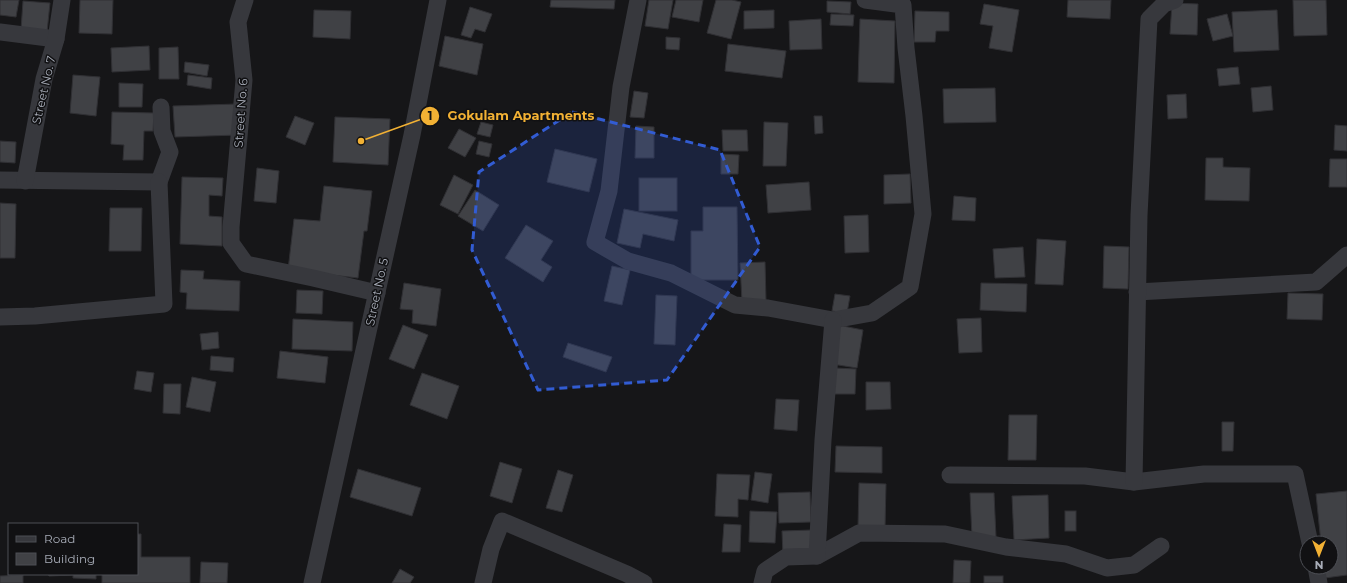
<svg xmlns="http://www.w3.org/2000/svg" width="1347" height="583" font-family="Montserrat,sans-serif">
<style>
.building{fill:#404145;stroke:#303034}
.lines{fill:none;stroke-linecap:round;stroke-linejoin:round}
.minor{stroke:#37383d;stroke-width:17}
.marked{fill:#325cd3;fill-opacity:0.2;stroke:#325cd3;stroke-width:3;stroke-dasharray:8 5;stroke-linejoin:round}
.labels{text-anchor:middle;stroke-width:3;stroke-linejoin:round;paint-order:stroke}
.street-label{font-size:12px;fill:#a8adb8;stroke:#111113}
.leader{fill:none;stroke:#f2b134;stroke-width:1.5}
.callout-dot{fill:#f2b134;stroke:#111113;stroke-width:1.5}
.mark-label{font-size:12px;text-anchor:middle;font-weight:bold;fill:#111}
.callout-label{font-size:13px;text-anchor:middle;font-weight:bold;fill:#f2b134;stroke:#111113;stroke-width:3;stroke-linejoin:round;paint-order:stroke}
</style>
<rect width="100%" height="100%" fill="#161618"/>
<g class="building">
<path d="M0 0H19L16 17 0 15Z"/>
<path d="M80 0H113L112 34 79 33Z"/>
<path d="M551 0H615L614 9 550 7Z"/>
<path d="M649 0H673L668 29 645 26Z"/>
<path d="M676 0H703L699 22 672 17Z"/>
<path d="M716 0H732L741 2 731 39 707 33Z"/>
<path d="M1068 0H1111L1110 19 1067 17Z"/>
<path d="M1293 0H1326L1327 35 1294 36Z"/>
<path d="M23 1 50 3 47 32 21 30Z"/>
<path d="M827 1 851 2 850 14 827 12Z"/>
<path d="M1172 3 1198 4 1197 35 1170 34Z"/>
<path d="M984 4 1019 10 1012 52 989 48 993 26 980 24Z"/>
<path d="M470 7 492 14 485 32 475 29 471 38 461 35Z"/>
<path d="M314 10 351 11 350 39 313 37Z"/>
<path d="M774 10V28L744 29V11Z"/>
<path d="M1277 10 1279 50 1234 52 1232 12Z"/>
<path d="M915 11 949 12V31H936L935 42H914Z"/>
<path d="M831 14 854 15 853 26 830 25Z"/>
<path d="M1227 14 1233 36 1213 41 1207 19Z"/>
<path d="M821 19 822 49 790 50 789 21Z"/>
<path d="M860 19 895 21 894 83 858 82Z"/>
<path d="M445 36 483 44 477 75 439 66Z"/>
<path d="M666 37 680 38 679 50 666 49Z"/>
<path d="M728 44 786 51 782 78 725 71Z"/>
<path d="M149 46 150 70 112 72 111 48Z"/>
<path d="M178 47 179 79H159V48Z"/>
<path d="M185 62 209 65 207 76 184 72Z"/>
<path d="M1238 67 1240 84 1219 86 1217 69Z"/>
<path d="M73 75 100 77 96 116 70 113Z"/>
<path d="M188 75 212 78 211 89 187 85Z"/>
<path d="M119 83 143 84 142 107H119Z"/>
<path d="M1271 86 1273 110 1253 112 1251 88Z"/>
<path d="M995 88 996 122 944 123 943 89Z"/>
<path d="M634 91 648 93 644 118 630 117Z"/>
<path d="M1186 94 1187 118 1168 119 1167 95Z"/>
<path d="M237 104 238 135 175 137 173 106Z"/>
<path d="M112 112 154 113 153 131H144L143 160H123L124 145 111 144Z"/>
<path d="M295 116 314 123 305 145 286 137Z"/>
<path d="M814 116H822L823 133 815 134Z"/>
<path d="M335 117 390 119 388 165 333 162Z"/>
<path d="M481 122 493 125 490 137 477 134Z"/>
<path d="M764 122 788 123 786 166H763Z"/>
<path d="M1335 125 1347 126V151L1334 150Z"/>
<path d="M636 126 654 127V158H635Z"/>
<path d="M459 129 476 138 465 157 448 148Z"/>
<path d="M722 130H747L748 151H723Z"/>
<path d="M0 141 16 142 15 163 0 162Z"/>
<path d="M479 141 492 144 489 157 476 154Z"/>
<path d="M555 149 597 159 589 192 547 182Z"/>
<path d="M721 154 739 155 738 174H721Z"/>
<path d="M1206 158H1223V167L1250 168 1249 201 1205 200Z"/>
<path d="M1330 159H1347V187H1329Z"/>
<path d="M257 168 279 171 276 203 254 201Z"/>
<path d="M910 174 911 203 884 204V175Z"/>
<path d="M454 175 473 185 458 214 440 205Z"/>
<path d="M182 177 223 178 222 196 209 195V216L222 217V246L180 244Z"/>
<rect x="639" y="178" width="38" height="33"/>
<path d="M809 182 811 210 768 213 766 185Z"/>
<path d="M324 186 372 191 367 231H364L358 278 288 270 294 219 320 221Z"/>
<path d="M475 190 499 205 483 231 458 216Z"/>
<path d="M954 196 976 198 975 221 952 220Z"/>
<path d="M0 203 16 204 15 258H0Z"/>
<path d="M703 207H737L738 280H691V231H703Z"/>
<path d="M110 208H142L141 251H109Z"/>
<path d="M624 209 678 220 674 241 643 234 640 248 617 243Z"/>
<path d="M868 215 869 252 845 253 844 216Z"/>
<path d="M526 225 553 241 541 260 552 267 543 282 505 258Z"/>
<path d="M1037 239 1066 241 1063 285 1035 284Z"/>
<path d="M1104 246 1129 247 1128 289 1103 288Z"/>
<path d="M1023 247 1025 277 995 278 993 249Z"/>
<path d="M765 262 766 301 742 302 740 263Z"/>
<path d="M612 266 630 270 622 305 604 301Z"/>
<path d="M181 270 204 271 203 279 240 281 239 311 186 309 187 293 180 292Z"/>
<path d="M404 283 441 289 436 326 412 323 413 310 400 309Z"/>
<path d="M981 283 1027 284 1026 312 980 310Z"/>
<path d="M297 290 323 291 322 314 296 313Z"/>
<path d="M1288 293 1323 294 1322 320 1287 319Z"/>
<path d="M835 294 850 296 847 313 832 311Z"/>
<path d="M656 295 677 296 675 345 654 344Z"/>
<path d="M981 318 982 352 959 353 957 319Z"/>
<path d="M293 319 353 322 352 351 292 349Z"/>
<path d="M403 325 428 335 414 369 389 359Z"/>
<path d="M838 325 863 330 857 368 832 364Z"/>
<path d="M218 332 219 348 202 350 200 334Z"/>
<path d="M568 343 612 357 606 372 563 357Z"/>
<path d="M280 351 328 357 325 383 277 378Z"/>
<path d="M211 356 234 358 233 372 210 370Z"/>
<path d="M835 368 856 369 855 394H834Z"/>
<path d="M137 371 154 373 151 392 134 389Z"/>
<path d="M422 373 459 386 447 419 410 405Z"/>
<path d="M192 377 216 382 210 412 186 407Z"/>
<path d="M866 382H890L891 409 866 410Z"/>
<path d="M164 384H181L180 414 163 413Z"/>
<path d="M776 399 799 400 797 431 774 429Z"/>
<path d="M1009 415H1037L1036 460H1008Z"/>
<path d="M1222 422H1234L1233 451H1222Z"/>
<path d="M836 446 882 447V473L835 472Z"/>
<path d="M500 462 522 469 512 503 490 496Z"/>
<path d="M358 469 421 488 412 516 350 497Z"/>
<path d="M558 470 573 475 562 512 546 508Z"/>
<path d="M755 472 772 474 768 503 751 500Z"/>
<path d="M717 474 750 475 748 500 738 499V517L715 516Z"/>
<path d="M859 483 886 484 885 528 858 527Z"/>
<path d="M1347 491V575L1325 578 1324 567H1331V543H1321L1316 494Z"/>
<path d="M810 492 811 522 779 523 778 493Z"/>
<path d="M970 493H994L996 537 972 538Z"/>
<path d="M1048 495 1049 538 1014 540 1012 496Z"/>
<path d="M750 511 777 512 775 543 749 542Z"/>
<rect x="1065" y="511" width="11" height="20"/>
<path d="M724 524 741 525 740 552H722Z"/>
<path d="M812 530 813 555 783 556 782 531Z"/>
<path d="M137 534H141V557H190V583H102V574H137Z"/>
<path d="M954 560 971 561 970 583H953Z"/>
<path d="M201 562 228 563 227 583H200Z"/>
<path d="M400 569 414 577 410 583H392Z"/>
<path d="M48 574H73V575L49 576Z"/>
<path d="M73 574H96V579L73 578Z"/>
<path d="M23 575V583H0V576Z"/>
<rect x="984" y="576" width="19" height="7"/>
</g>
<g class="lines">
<g class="minor">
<path d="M245 0 238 22 244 80 231 227V243L246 264 313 278 377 293"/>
<path d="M638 0 621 87 609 191 595 242 628 261 671 273 735 305 768 308 833 320 872 313 910 287 923 214 914 116 906 48 903 5 865 0"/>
<path d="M0 32 56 39"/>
<path d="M0 180 159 182 170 152 162 131 161 107"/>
<path d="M25 181 44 79 56 39 62 0"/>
<path d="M1137 292 1316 282 1347 255"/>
<path d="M0 317 35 316 164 304 159 182"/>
<path d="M950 475 1085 476 1134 482 1204 474H1295L1310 543"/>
<path d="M1134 482 1139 215 1149 19 1164 4 1175 0"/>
<path d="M817 556 859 533 945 534 1006 547 1066 554 1107 568 1134 565 1161 546"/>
<path d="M1316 567 1319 583"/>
<path d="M312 583 412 135 438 0"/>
<path d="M483 583 491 549 502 521 627 574 644 583"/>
<path d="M762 583 765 571 786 557 817 556 823 440 833 320"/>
</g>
</g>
<path class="marked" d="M572 112 720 150 760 247 667 380 538 390 472 250 479 172Z"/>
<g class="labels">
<g class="street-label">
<text transform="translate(44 90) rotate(-77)" y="4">Street No. 7</text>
<text transform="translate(241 113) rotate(-86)" y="4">Street No. 6</text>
<text transform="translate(377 292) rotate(-78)" y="4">Street No. 5</text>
</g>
</g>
<path class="leader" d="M361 141L430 116"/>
<g class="callout-dot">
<circle cx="361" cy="141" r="4"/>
<circle cx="430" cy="116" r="10"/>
</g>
<g class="mark-label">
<text x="430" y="120">1</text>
</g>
<g class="callout-label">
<text x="521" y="120">Gokulam Apartments</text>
</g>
<rect x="8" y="523" width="130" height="52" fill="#111113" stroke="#4d4f55"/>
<rect x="16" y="536" width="20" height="6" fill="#37383d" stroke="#4d4f55"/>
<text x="44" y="543" font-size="12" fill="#a8adb8">Road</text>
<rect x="16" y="553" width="20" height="12" fill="#404145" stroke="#4d4f55"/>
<text x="44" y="563" font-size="12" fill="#a8adb8">Building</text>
<g transform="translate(1319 555) rotate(180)"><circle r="19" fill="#111113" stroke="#4d4f55"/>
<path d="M0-3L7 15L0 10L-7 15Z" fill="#f2b134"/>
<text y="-6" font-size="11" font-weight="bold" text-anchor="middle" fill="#a8adb8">N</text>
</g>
</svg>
